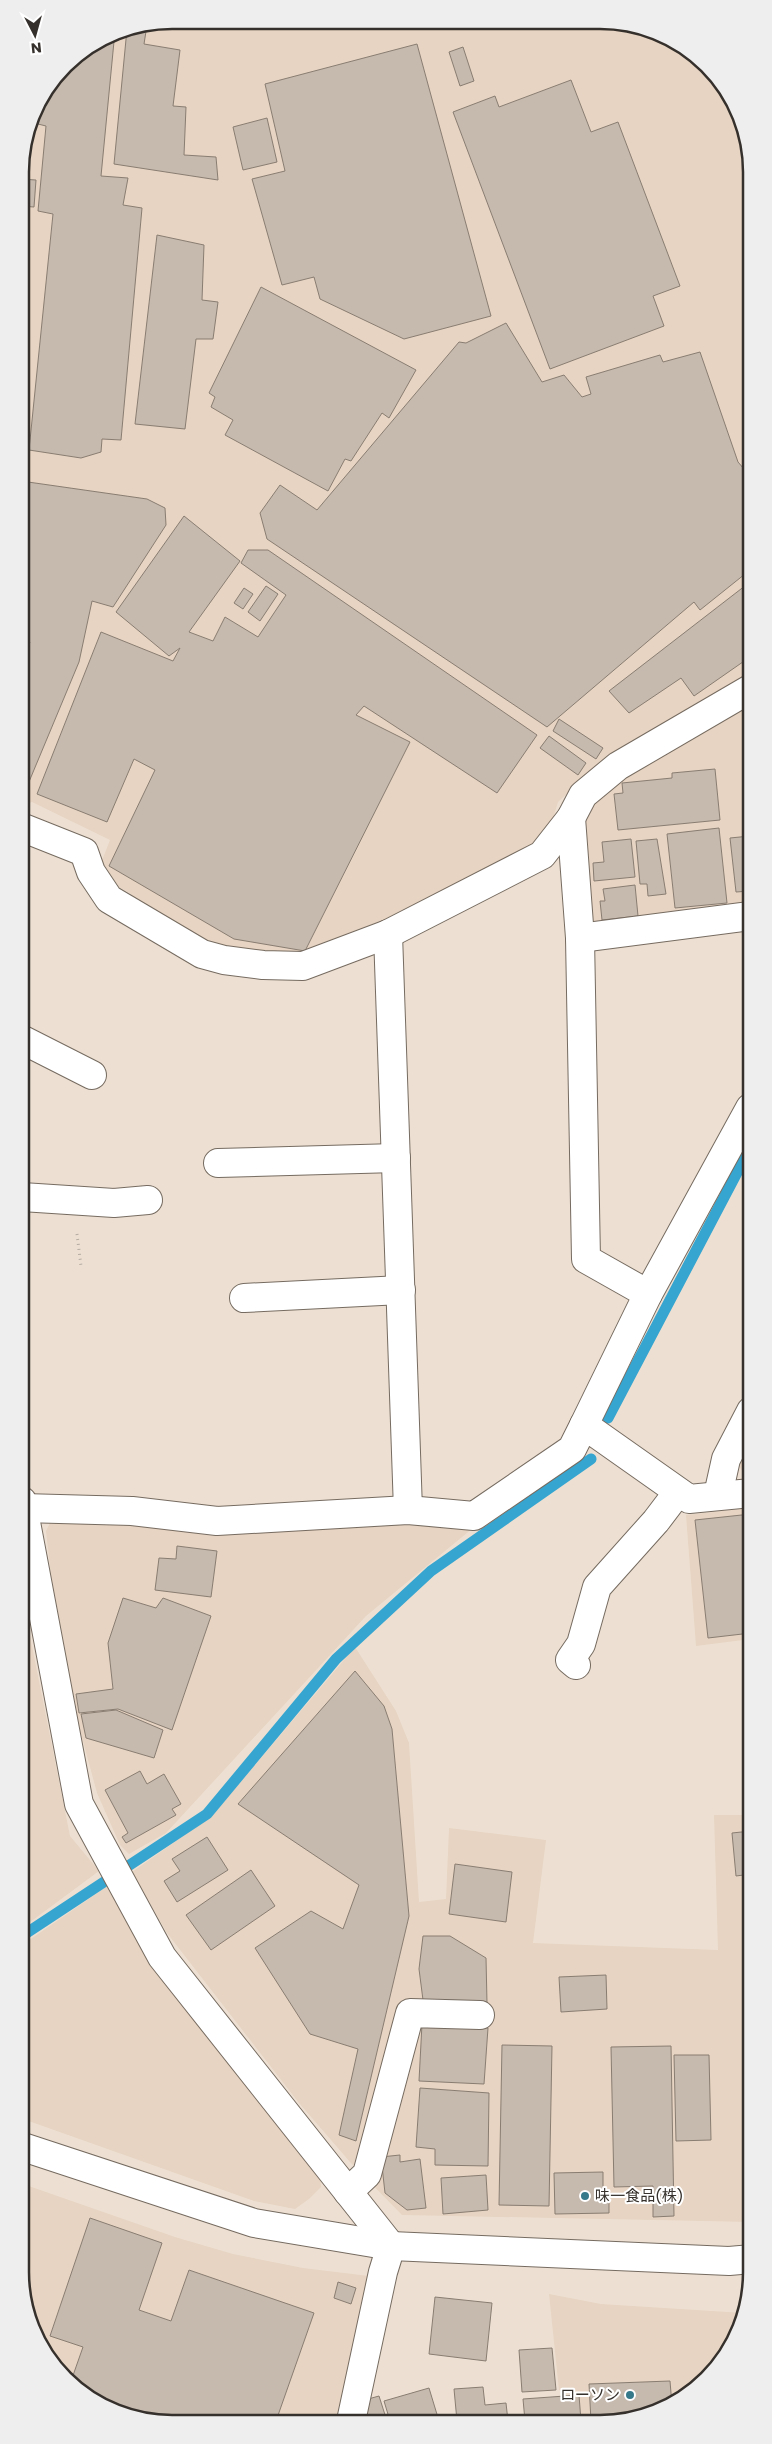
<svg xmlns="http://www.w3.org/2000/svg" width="772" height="2444" font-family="Poppins,'Noto Sans JP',sans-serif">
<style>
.built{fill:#e7d4c2}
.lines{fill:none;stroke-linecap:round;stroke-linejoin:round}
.stream{stroke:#36a5cf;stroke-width:11}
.building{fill:#c6b9ad;stroke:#897d72}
.minor-casing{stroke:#766b60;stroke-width:30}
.tertiary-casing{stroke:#766b60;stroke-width:30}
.path{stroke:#b5aba0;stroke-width:3;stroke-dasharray:1 4;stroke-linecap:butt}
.minor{stroke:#fff;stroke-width:28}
.tertiary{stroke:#fff;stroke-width:28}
.poi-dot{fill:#36798a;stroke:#fff;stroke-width:2}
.labels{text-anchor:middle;stroke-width:4;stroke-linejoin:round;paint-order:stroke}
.poi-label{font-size:15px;fill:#35302b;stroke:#fff;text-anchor:start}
.rim{fill:none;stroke:#35302b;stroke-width:2.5}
</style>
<rect width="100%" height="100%" fill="#ede0d3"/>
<g class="built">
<path d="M172 20 477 22 519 26 630 23 676 40 708 65 736 104 749 142 750 673 604 759 558 802 549 832 536 842 391 920 285 959 207 945 132 903 131 894 100 876 99 868 110 840 32 802 21 805 20 162 32 113 65 64 114 31Z"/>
<path d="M750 703V902L595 925 589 916 583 823 601 789Z"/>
<path d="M751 1433V1481H749L736 1462Z"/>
<path d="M751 1508V1639L696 1646 686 1515Z"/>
<path d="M54 1515 215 1536 391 1517 473 1528 366 1616 166 1833 129 1854 120 1845 97 1793 80 1730 51 1577 46 1531Z"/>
<path d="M22 1596 70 1836 99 1871 22 1928Z"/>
<path d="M355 1647 396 1711 409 1743 419 1902 446 1899 449 1828 546 1840 533 1943 718 1950 714 1815H751L752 2222 402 2215 350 2162 299 2103 167 1933 132 1872 212 1816Z"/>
<path d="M109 1885 320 2176 321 2187 309 2199 295 2209 254 2201 23 2119 22 1945Z"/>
<path d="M23 2184 175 2237 233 2254 303 2268 369 2276 339 2421H142L96 2404 64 2379 36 2340 23 2302Z"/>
<path d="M549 2294 601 2304 744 2313 740 2331 714 2373 676 2404 630 2421H577L574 2391 559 2390Z"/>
</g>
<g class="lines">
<g class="stream">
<path d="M608 1418 750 1148"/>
<path d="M22 1936 207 1814 336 1659 431 1571 591 1459"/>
</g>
</g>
<g class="building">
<path d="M147 25 144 44 180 50 173 106 186 107 184 155 216 157 218 180 114 164 127 29Z"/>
<path d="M115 31 101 176 128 178 123 205 142 208 121 440 102 439 101 452 81 458 29 450 53 214 38 211 46 126 30 122 32 113 65 64Z"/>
<path d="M417 44 491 316 404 339 320 299 314 277 282 285 252 179 285 171 265 84Z"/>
<path d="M463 47 474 81 460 86 449 52Z"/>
<path d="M571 80 591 132 618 122 680 286 653 296 664 326 550 369 453 112 495 96 499 107Z"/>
<path d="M267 118 277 162 243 170 233 127Z"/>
<path d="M20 179 36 180 34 207 20 206Z"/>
<path d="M157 235 204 245 202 300 218 302 213 339H196L185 429 135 424Z"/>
<path d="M261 287 416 370 389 418 382 413 351 461 345 459 328 491 225 435 233 420 211 407 215 397 209 393Z"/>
<path d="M506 323 542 382 564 375 582 397 591 394 586 377 660 355 663 362 700 352 738 462 750 476V570L700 610 694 602 547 727 267 539 260 513 280 485 317 510 459 342 466 343Z"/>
<path d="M21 407 26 408 21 443Z"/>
<path d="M21 481 147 499 165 508 166 525 113 607 92 601 79 662 26 789 21 788V665L30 642 21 640Z"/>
<path d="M184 516 240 561 189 632 213 641 225 617 258 637 286 595 241 563 248 550H268L537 735 497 793 364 706 356 715 410 742 305 951 234 939 109 866 155 770 134 759 107 822 37 794 101 632 173 661 180 648 169 656 116 612Z"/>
<path d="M750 582V657L694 696 681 678 629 713 609 691Z"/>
<path d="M266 586 278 594 260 621 248 612Z"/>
<path d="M244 588 253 594 243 609 234 603Z"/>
<path d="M559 719 603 748 596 759 553 731Z"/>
<path d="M549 736 586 763 578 775 540 748Z"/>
<path d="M715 769 720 820 618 830 614 794 623 793 622 783 672 778V773Z"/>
<path d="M719 828 727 903 675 908 667 834Z"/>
<path d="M750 836V891L736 892 730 838Z"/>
<path d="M631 839 635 877 594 881 593 863 604 862 602 842Z"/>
<path d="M657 839 666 894 648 896 647 884H640L636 841Z"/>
<path d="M635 885 638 916 602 920 600 901H605L603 889Z"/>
<path d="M751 1514V1633L708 1638 695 1520Z"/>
<path d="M177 1546 217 1551 211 1597 155 1590 159 1558 176 1559Z"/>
<path d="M123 1598 156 1608 163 1598 211 1616 172 1730 118 1709 79 1713 76 1694 113 1689 108 1643Z"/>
<path d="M355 1671 384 1706 392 1729 409 1916 356 2141 339 2135 358 2049 310 2034 255 1948 311 1911 343 1929 359 1885 238 1804Z"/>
<path d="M116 1710 163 1730 154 1758 86 1738 81 1714Z"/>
<path d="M140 1771 147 1784 164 1774 181 1804 172 1809 176 1815 126 1843 122 1837 128 1833 105 1790Z"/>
<path d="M751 1831V1874L736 1876 732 1833Z"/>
<path d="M207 1837 228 1870 177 1902 164 1881 180 1871 172 1859Z"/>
<path d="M455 1864 512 1872 506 1922 449 1914Z"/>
<path d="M251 1870 275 1906 211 1950 186 1915Z"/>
<path d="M743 1912H751V2084Z"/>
<path d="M423 1936H450L486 1958 487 2003 423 2000 419 1969Z"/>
<path d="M606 1975 607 2009 561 2012 559 1977Z"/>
<path d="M422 2024 488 2028 484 2084 419 2081Z"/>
<path d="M502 2045 552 2046 549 2206 499 2205Z"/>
<path d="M671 2046 674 2216 653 2217V2186L614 2187 611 2047Z"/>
<path d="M674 2055H709L711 2140 676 2141Z"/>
<path d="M420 2088 489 2093 488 2166 435 2165V2149L416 2147Z"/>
<path d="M400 2155V2162L420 2159 426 2208 407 2210 385 2193 381 2157Z"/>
<path d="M603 2172V2194H609V2213L555 2214 554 2173Z"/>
<path d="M486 2175 488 2210 443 2214 441 2178Z"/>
<path d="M90 2218 162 2243 139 2310 171 2321 189 2270 314 2313 276 2421H142L96 2404 70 2384 83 2347 50 2336Z"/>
<path d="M338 2282 356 2288 351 2304 334 2298Z"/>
<path d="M435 2297 492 2303 486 2361 429 2354Z"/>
<path d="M552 2348 556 2390 522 2392 519 2350Z"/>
<path d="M670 2381 672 2405 630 2421H591L589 2384Z"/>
<path d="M483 2387 485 2405 506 2403 508 2421H457L454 2389Z"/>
<path d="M429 2388 439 2421H390L384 2401Z"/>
<path d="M579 2395 581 2421H525L523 2399Z"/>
<path d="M379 2396 387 2421H368L361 2401Z"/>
</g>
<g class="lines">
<defs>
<g id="minor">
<path d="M571 818 580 938 586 1259 648 1294 584 1425"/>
<path d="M21 827 84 852 91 872 109 899 202 954 224 960 263 965 303 966 388 934 542 855 571 818 583 795 618 766 750 689"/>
<path d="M388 934 408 1510"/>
<path d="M580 938 750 916"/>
<path d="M21 1039 92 1075"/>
<path d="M218 1163 396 1158"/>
<path d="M22 1197 114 1203 148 1200"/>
<path d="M648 1294 750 1108"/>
<path d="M244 1298 401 1290"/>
<path d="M718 1495 726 1459 751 1411"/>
<path d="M22 1501 79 1804 162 1957 391 2246 383 2272 351 2421"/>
<path d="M23 1508 132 1511 217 1521 408 1510 474 1516 572 1449 584 1425 689 1499 751 1493"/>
<path d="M576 1665 570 1660 581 1644 597 1587 656 1521 678 1492"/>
<path d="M348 2192 367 2174 410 2013 480 2015"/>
</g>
<path id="tertiary" d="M23 2147 254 2223 391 2246 729 2261 752 2259"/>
</defs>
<use href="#minor" class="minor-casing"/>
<use href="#tertiary" class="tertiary-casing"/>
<path class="path" d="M77 1234 81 1266"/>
<use href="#minor" class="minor"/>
<use href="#tertiary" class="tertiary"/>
</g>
<g class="poi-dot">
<circle cx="585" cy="2196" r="5"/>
<circle cx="630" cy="2395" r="5"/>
</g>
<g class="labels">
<g class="poi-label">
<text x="595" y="2201">味一食品(株)</text>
<text x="620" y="2400" text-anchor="end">ローソン</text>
</g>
</g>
<path d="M0 0H772V2444H0ZM172 29H600A143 143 0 0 1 743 172V2272A143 143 0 0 1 600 2415H172A143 143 0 0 1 29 2272V172A143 143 0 0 1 172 29Z" fill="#efeeee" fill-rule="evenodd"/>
<path class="rim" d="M172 29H600A143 143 0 0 1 743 172V2272A143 143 0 0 1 600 2415H172A143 143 0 0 1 29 2272V172A143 143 0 0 1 172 29Z"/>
<g transform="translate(35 35) rotate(174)" stroke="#ffffff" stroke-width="4" paint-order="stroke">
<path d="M0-4L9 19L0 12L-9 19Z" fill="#35302b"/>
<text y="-8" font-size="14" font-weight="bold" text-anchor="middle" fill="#35302b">N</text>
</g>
</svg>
